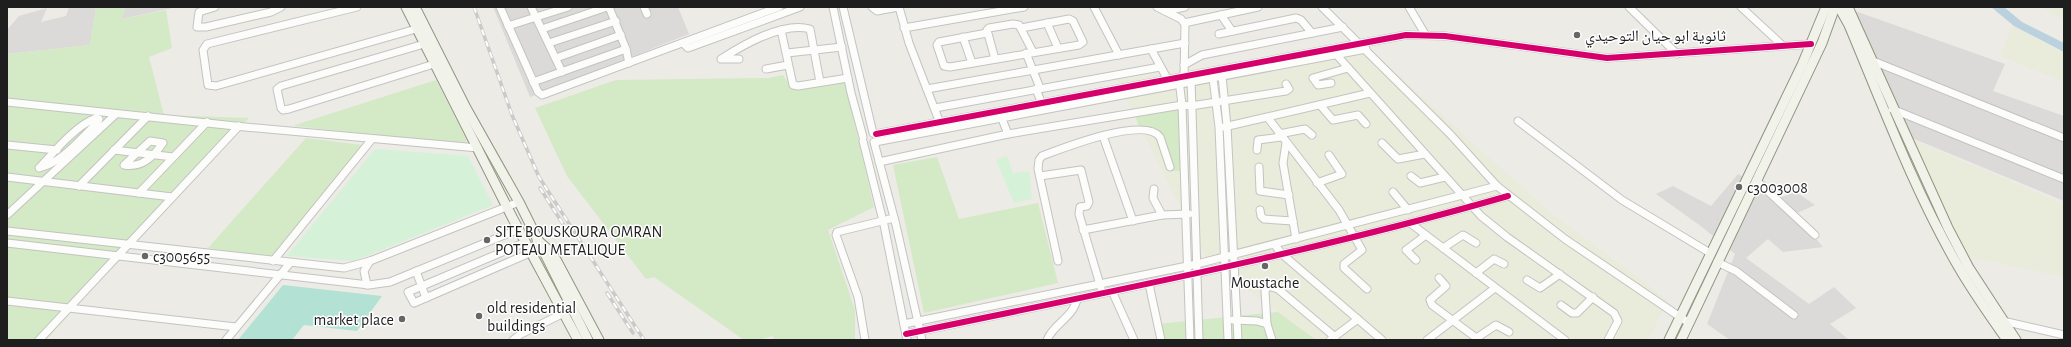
<svg xmlns="http://www.w3.org/2000/svg" width="2071" height="347" font-family="'Alegreya Sans','Noto Naskh Arabic',sans-serif">
<style>
.residential{fill:#dbdad8}
.farmland{fill:#e9ecda}
.grass{fill:#d4e9c6}
.park{fill:#d5f2d9}
.pitch{fill:#b3e2d4}
.lines{fill:none;stroke-linecap:round;stroke-linejoin:round}
.river{fill:#bbd2de;fill-rule:evenodd}
.street-casing{stroke:#c3c3c1;stroke-width:9}
.secondary-casing{stroke:#90957f;stroke-width:11}
.street{stroke:#fcfcfb;stroke-width:7}
.secondary{stroke:#f1f3ea;stroke-width:9}
.rail-casing{stroke:#cacac9;stroke-width:3.5}
.rail{stroke:#fff;stroke-width:2;stroke-dasharray:6;stroke-linecap:butt}
.cycleway-casing{stroke:#fff;stroke-width:8}
.cycleway{stroke:#d6006c;stroke-width:6}
.poi-dot{fill:#666664;stroke:#fff;stroke-width:1.5}
.labels{text-anchor:middle;stroke-width:3;stroke-linejoin:round;paint-order:stroke}
.poi-label{font-size:16px;fill:#1e1e1e;stroke:#fff;text-anchor:start}
</style>
<rect width="100%" height="100%" fill="#ecebe6"/>
<g class="residential">
<path d="M69 7H96L90 45 7 54V30L19 16 47 8 41 22 66 16Z"/>
<path d="M126 7H177L121 19Z"/>
<path d="M493 7H678L689 34 530 97Z"/>
<path d="M1855 11 2005 64 1993 91 2064 116V201L1907 136Z"/>
<path d="M1738 174 1779 198 1796 192 1815 205 1795 214 1823 247 1783 252 1768 239 1746 258 1809 304 1834 287 1856 308 1830 324 1849 340H1730L1707 324 1735 254 1702 227 1656 194 1673 186 1711 206Z"/>
</g>
<g class="farmland">
<path d="M2042 7H2064V20Z"/>
<path d="M2012 25 2051 47 2064 52V82L2001 56Z"/>
<path d="M1363 43 1548 211 1668 300 1648 340H1316L1207 260 1117 80Z"/>
<path d="M1910 139 2064 204V277L1969 257Z"/>
</g>
<g class="grass">
<path d="M96 7H126L122 19 166 10 172 48 149 57 164 115 249 118 196 173 46 340H7V54L90 45Z"/>
<path d="M783 75 792 89 845 82 874 207 828 230 855 310V340H775L772 336 759 340H744L654 277 646 279 567 176 535 108 616 80 769 78Z"/>
<path d="M436 80 467 141 459 145 295 126V125Z"/>
<path d="M1180 109 1182 171H1171L1153 133 1141 132 1135 115Z"/>
<path d="M306 138 362 145 272 258 208 248Z"/>
<path d="M937 157 959 219 1038 203 1058 283 924 313 893 165Z"/>
<path d="M1278 312 1316 340H1158V324Z"/>
</g>
<g class="park">
<path d="M375 149 468 156 493 205 354 261 287 256Z"/>
<path d="M1007 156 1013 173 1029 171 1032 199 1014 203 996 160Z"/>
</g>
<path class="pitch" d="M283 285 382 296 357 331 304 325 292 340H238Z"/>
<g class="lines">
<path class="river" d="M1991 7H2004L2022 22 2064 43V52L2014 26Z"/>
<defs>
<g id="street">
<path d="M215 7 199 12 197 27H206L271 12 281 7"/>
<path d="M357 7 207 44 203 50 208 85 216 86 416 29"/>
<path d="M500 7 538 92 542 95 779 7"/>
<path d="M531 7 562 72"/>
<path d="M609 7 626 49 629 63"/>
<path d="M644 7 647 14"/>
<path d="M833 7 851 93 863 137"/>
<path d="M843 7 873 133"/>
<path d="M872 7 877 11 898 7"/>
<path d="M899 7 909 43 940 123"/>
<path d="M1094 7 1119 55"/>
<path d="M1157 7 1181 19 1185 24 1184 77"/>
<path d="M1322 7 1450 134 1497 186 1565 239 1689 323"/>
<path d="M1409 7 1425 34"/>
<path d="M1629 7 1677 54"/>
<path d="M1741 7 1782 45"/>
<path d="M1165 11 1185 7"/>
<path d="M1221 15 1232 31"/>
<path d="M1047 23 1058 48"/>
<path d="M1184 23 1258 7"/>
<path d="M508 26 568 7"/>
<path d="M904 28 1024 7"/>
<path d="M542 29 607 7"/>
<path d="M781 30 793 85 798 86 848 78"/>
<path d="M987 33 939 42 937 45 944 66 950 67 1079 45 1083 42 1073 21 1069 19 1021 28"/>
<path d="M1219 34 1296 18 1301 20 1312 33"/>
<path d="M963 37 972 63"/>
<path d="M549 43 616 21"/>
<path d="M683 43 688 48 800 7"/>
<path d="M424 44 281 86 277 89 281 108 283 110 289 109 434 64"/>
<path d="M1151 49 1168 80"/>
<path d="M1334 52 1481 216 1507 237 1614 313 1618 321 1608 340"/>
<path d="M787 53 842 47"/>
<path d="M1026 53 1040 88"/>
<path d="M556 58 621 35"/>
<path d="M739 59H721C743 45 783 21 810 29L820 82"/>
<path d="M995 59 987 30 989 28 1013 24 1019 25 1033 52"/>
<path d="M1873 61 2064 138"/>
<path d="M1184 65 1202 55 1343 27"/>
<path d="M766 69 788 65"/>
<path d="M1222 76 1227 126 1238 340"/>
<path d="M1191 78 1199 340"/>
<path d="M1213 78 1219 127 1228 340"/>
<path d="M1179 80 1182 105 1190 340"/>
<path d="M533 82 626 49"/>
<path d="M1331 83 1318 85 1313 78 1348 68"/>
<path d="M927 89 1185 43"/>
<path d="M1036 89 1042 104"/>
<path d="M7 102 245 127 478 148"/>
<path d="M1320 105 1333 120 1358 115 1366 124"/>
<path d="M935 108 1160 67"/>
<path d="M1892 109 2064 179"/>
<path d="M96 118 99 119 98 122C81 138 62 163 39 168 54 152 75 126 96 118Z"/>
<path d="M1268 118 1339 210 1362 250 1344 264V268L1367 289"/>
<path d="M1002 119 1008 134"/>
<path d="M1518 121 1622 200 1710 253"/>
<path d="M1224 127 1370 93"/>
<path d="M876 134 1406 35 1445 36 1607 58 1811 44"/>
<path d="M1279 134 1305 129 1312 135"/>
<path d="M1103 136 1133 221"/>
<path d="M150 141 163 143C153 157 142 168 124 165Z"/>
<path d="M863 141 884 225 907 340"/>
<path d="M874 142 896 225 922 340"/>
<path d="M875 142 1366 49"/>
<path d="M1286 143 1283 163 1296 239"/>
<path d="M1382 143 1398 159 1425 154"/>
<path d="M7 145 57 150"/>
<path d="M114 150 173 157"/>
<path d="M1257 150 1258 140 1281 137"/>
<path d="M879 162 1008 134 1182 105 1191 106 1286 91 1289 89 1286 84"/>
<path d="M1259 167 1260 191 1289 195"/>
<path d="M1040 176 1081 170 1089 202 1087 206 1080 207 1079 214 1101 288"/>
<path d="M1411 176 1420 183 1445 177"/>
<path d="M7 177 172 197"/>
<path d="M1757 181 1815 235"/>
<path d="M1317 183 1342 174 1329 155"/>
<path d="M79 186 148 116"/>
<path d="M1154 189 1153 198 1162 215"/>
<path d="M1393 192 1408 210"/>
<path d="M139 193 207 122"/>
<path d="M1260 210 1261 216 1264 219 1293 221"/>
<path d="M7 215 116 114"/>
<path d="M1410 223 1565 340"/>
<path d="M1083 230 1162 215 1189 214"/>
<path d="M7 231 344 268 370 261 519 202"/>
<path d="M526 242 408 292 414 303 532 252"/>
<path d="M7 243 369 285 390 282 519 229"/>
<path d="M1275 245 1282 254 1382 340"/>
<path d="M1443 248 1463 235 1476 243"/>
<path d="M1416 260 1406 250 1426 235"/>
<path d="M273 261 372 139"/>
<path d="M1058 261 1038 169 1039 160 1042 156C1063 148 1144 116 1160 137L1170 167"/>
<path d="M1717 262 1736 271 1794 315"/>
<path d="M416 271 426 298"/>
<path d="M1476 273 1494 259 1504 264"/>
<path d="M1439 278 1446 286 1430 300 1432 305 1475 337H1478L1496 325 1509 332"/>
<path d="M1527 280 1540 288 1560 274"/>
<path d="M1149 284 1161 340"/>
<path d="M367 285 364 271 370 261"/>
<path d="M1112 291 1134 340"/>
<path d="M7 301 236 327"/>
<path d="M1561 305 1572 313H1577L1593 297"/>
<path d="M1233 320 1257 321 1267 324 1272 340"/>
<path d="M2003 321 2064 335"/>
<path d="M904 324 1197 264 1497 186"/>
<path d="M1267 324 1265 291 1268 286 1278 289 1335 337"/>
<path d="M906 334C1108 292 1310 253 1508 196"/>
<path d="M39 340 239 126"/>
<path d="M226 340 290 263"/>
<path d="M513 340 521 334 564 313"/>
<path d="M865 340 858 297 836 235 837 232 894 218"/>
<path d="M1047 340C1054 323 1073 318 1077 299"/>
<path d="M1330 340 1358 319"/>
<path d="M1427 340 1495 288"/>
</g>
<g id="secondary">
<path d="M406 7 513 219 578 340"/>
<path d="M415 7 466 108 519 202 588 340"/>
<path d="M1839 7 1849 25C1883 106 1914 190 1958 266 1973 292 1990 316 2007 340"/>
<path d="M1848 7 1948 228 1969 268 2016 340"/>
<path d="M537 240 553 254 599 340"/>
<path d="M1669 340 1802 65 1826 7"/>
<path d="M1681 340 1822 43 1835 7"/>
</g>
</defs>
<use href="#street" class="street-casing"/>
<use href="#secondary" class="secondary-casing"/>
<use href="#street" class="street"/>
<use href="#secondary" class="secondary"/>
<defs>
<g id="rail">
<path d="M474 7 512 115 539 177 644 340"/>
<path d="M540 188 563 224"/>
<path d="M607 293 633 333"/>
</g>
</defs>
<use href="#rail" class="rail-casing"/>
<use href="#rail" class="rail"/>
<defs>
<g id="cycleway">
<path d="M876 134 1406 35 1445 36 1607 58 1811 44"/>
<path d="M906 334C1108 292 1310 253 1508 196"/>
</g>
</defs>
<use href="#cycleway" class="cycleway-casing"/>
<use href="#cycleway" class="cycleway"/>
</g>
<g class="poi-dot">
<circle cx="1577" cy="35" r="4"/>
<circle cx="1739" cy="187" r="4"/>
<circle cx="487" cy="240" r="4"/>
<circle cx="145" cy="256" r="4"/>
<circle cx="1265" cy="266" r="4"/>
<circle cx="479" cy="316" r="4"/>
<circle cx="402" cy="319" r="4"/>
</g>
<g class="labels">
<g class="poi-label">
<text x="1585" y="41">ثانوية ابو حيان التوحيدي</text>
<text x="1747" y="193">c3003008</text>
<text x="495" y="237">SITE BOUSKOURA OMRAN<tspan x="495" dy="18">POTEAU METALIQUE</tspan></text>
<text x="153" y="262">c3005655</text>
<text x="1265" y="288" text-anchor="middle">Moustache</text>
<text x="487" y="313">old residential<tspan x="487" dy="18">buildings</tspan></text>
<text x="394" y="325" text-anchor="end">market place</text>
</g>
</g>
<rect width="2071" height="347" fill="none" stroke="#1e1e1e" stroke-width="16"/>
</svg>
